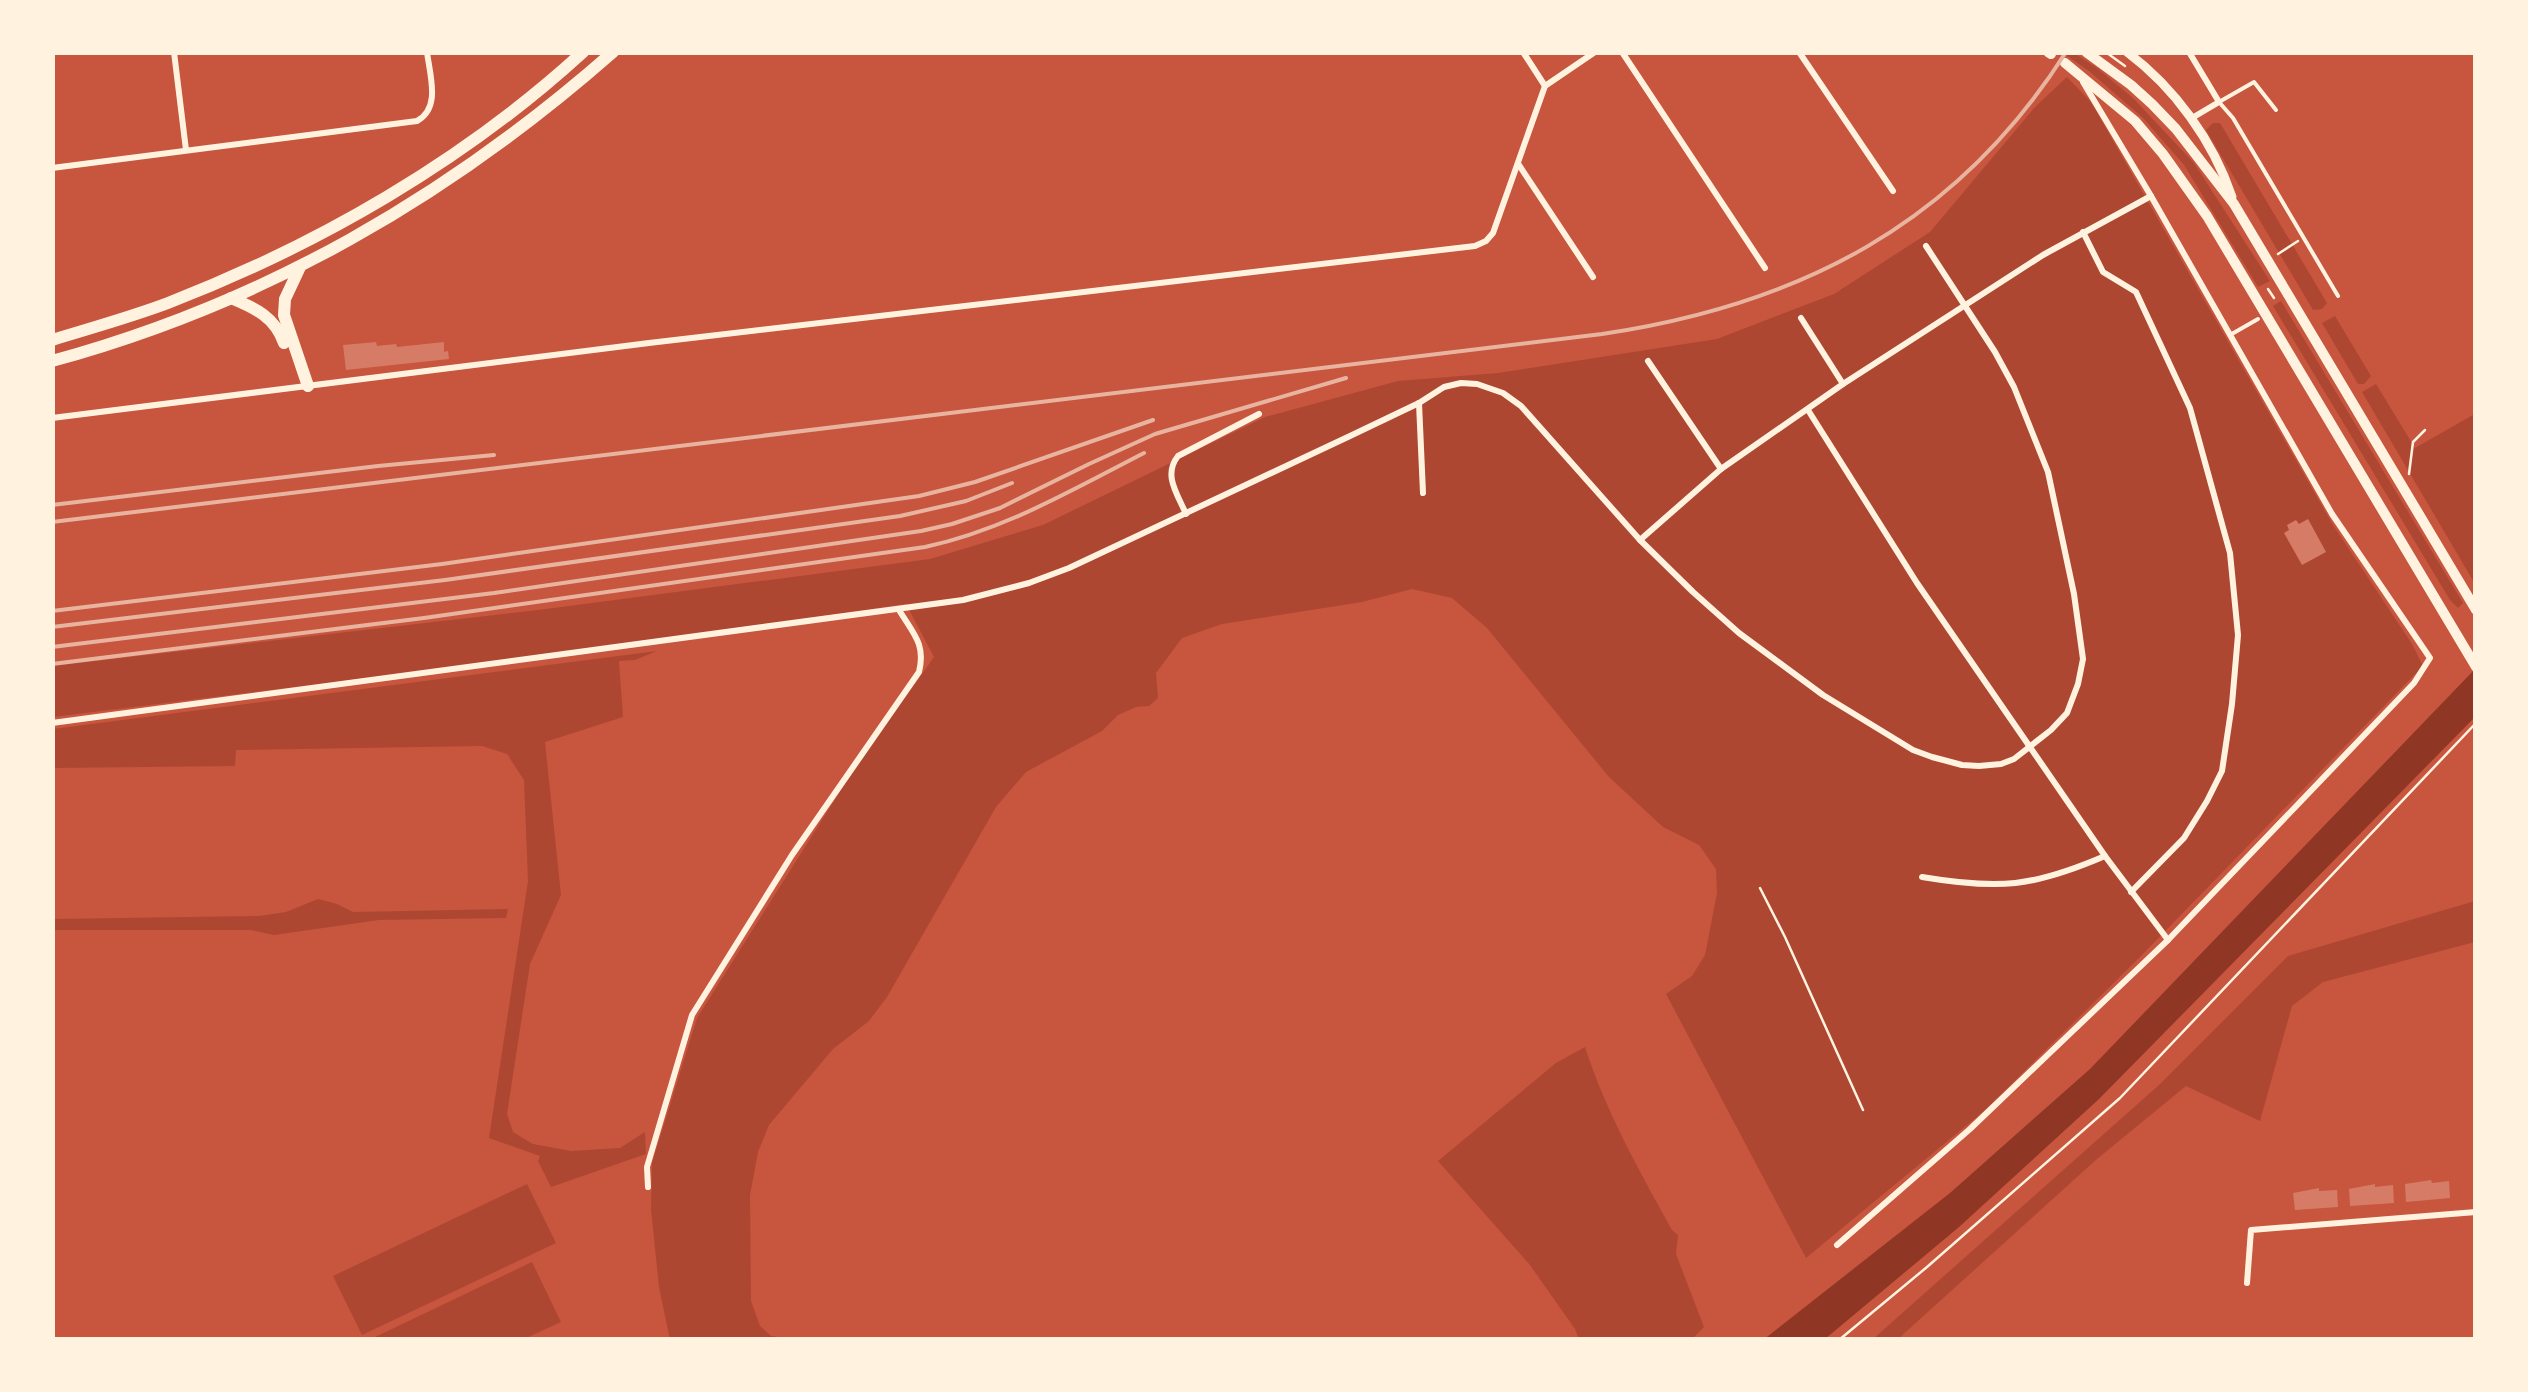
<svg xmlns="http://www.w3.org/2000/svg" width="2528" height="1392" font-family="'Golos Text',sans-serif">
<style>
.green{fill:#ae4732}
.water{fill:#8f3625}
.building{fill:#d67c66}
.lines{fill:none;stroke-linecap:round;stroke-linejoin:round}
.path{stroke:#fff3e0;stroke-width:2.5}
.service{stroke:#fff3e0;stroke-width:4}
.minor{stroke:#fff3e0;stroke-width:6}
.tertiary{stroke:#fff3e0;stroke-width:9}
.primary{stroke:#fff3e0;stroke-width:10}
.motorway{stroke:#fff3e0;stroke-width:12}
.rail{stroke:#e9b49f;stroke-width:4}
</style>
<rect width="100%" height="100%" fill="#c8553d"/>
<g class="green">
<path d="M2063 53H2074L2097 68 2133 98 2194 163 2270 281 2258 287 2184 165 2143 118 2089 71Z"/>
<path d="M2067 77 2091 102 2333 525 2412 644 2423 666 2141 956 1984 1111 1806 1258 1666 994 1692 976 1705 955 1717 893 1716 869 1699 845 1663 827 1609 777 1487 628 1452 598 1412 589 1362 602 1222 624 1182 638 1156 673 1158 698 1149 706 1136 707 1118 715 1102 731 1026 772 996 807 887 997 869 1021 833 1049 769 1125 758 1152 750 1195 751 1301 760 1326 771 1336 791 1339 670 1340 659 1287 651 1209 652 1163 697 1018 851 774 934 657 906 604 513 660 53 717 52 666 546 609 930 559 1043 525 1265 417 1398 381 1498 373 1717 339 1834 294 1930 232 2035 107Z"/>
<path d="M2213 123H2220L2327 303 2322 309 2313 310 2206 130Z"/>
<path d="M2281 301 2463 603 2458 608 2450 600 2273 306Z"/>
<path d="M2335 316 2371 376 2364 384H2358L2322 323Z"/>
<path d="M2376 384 2415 448 2473 415 2476 420 2475 584 2362 392Z"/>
<path d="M657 651 635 660 619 661 623 717 545 742 561 895 530 964 507 1114 513 1132 533 1144 571 1151 620 1148 645 1132 646 1154 551 1187 538 1161 540 1156 489 1138 528 881 524 780 507 754 482 746 236 750 235 766 53 768V729Z"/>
<path d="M318 899 337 904 353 912 508 909 506 918 379 920 274 935 251 930H53V919L259 916 286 912Z"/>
<path d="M2475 901V942L2323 982 2292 1006 2260 1121 2186 1086 2097 1159 1898 1339H1873L2159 1085 2288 956Z"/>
<path d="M1585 1047C1606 1112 1639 1170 1672 1230L1678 1235 1676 1254 1704 1327 1692 1339H1579L1575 1329 1530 1265 1438 1161 1556 1063Z"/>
<path d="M527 1184 556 1243 362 1335 333 1276Z"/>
<path d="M532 1262 561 1322 524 1339H371Z"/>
</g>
<path class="water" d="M2475 669V717L2099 1099 1959 1227 1825 1339 1763 1340 1950 1193 2090 1069Z"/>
<g class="building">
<path d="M376 342 377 346 396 344 397 347 444 342V352L448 351 449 359 346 370 343 345Z"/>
<path d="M2308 519 2326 552 2302 565 2284 533 2289 530 2287 525 2296 520 2299 524Z"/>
<path d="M2431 1180 2432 1183 2449 1181 2450 1198 2406 1202 2405 1184Z"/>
<path d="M2375 1184V1187L2393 1185 2394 1203 2350 1206 2349 1189Z"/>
<path d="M2319 1188V1191L2337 1190 2338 1207 2295 1210 2293 1193Z"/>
</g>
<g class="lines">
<g class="path">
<path d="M2107 53 2125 66"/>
<path d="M2278 254 2298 241"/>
<path d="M2268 289 2274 298"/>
<path d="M2409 474 2413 442 2425 430"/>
<path d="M1760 888 1785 937 1863 1110"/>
<path d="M1839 1340 1927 1267 2120 1098 2476 723"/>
</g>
<g class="service">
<path d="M2276 110 2254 82 2219 102 2233 118 2338 296"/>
<path d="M2230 335 2258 319"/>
</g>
<g class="minor">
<path d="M174 52 186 150"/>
<path d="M1523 52 1545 86"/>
<path d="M1622 52 1765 268"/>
<path d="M1799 52 1893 191"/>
<path d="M2189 52 2219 102 2192 118"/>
<path d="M1545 86 1595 52"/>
<path d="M1519 165 1593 277"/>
<path d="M52 168 417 121C441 108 430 76 427 52"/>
<path d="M2083 232 2103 272 2136 292 2190 408 2230 553 2238 635 2232 704 2222 771 2207 801 2184 838 2131 892"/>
<path d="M1801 318 1843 384"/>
<path d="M1648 361 1721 469"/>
<path d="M1419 403 1423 493"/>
<path d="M1808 410 1917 583 2105 856 2168 940"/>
<path d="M52 418 649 343 1475 246 1486 241 1493 233 1545 86"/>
<path d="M1186 514C1177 493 1163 475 1178 456L1259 414"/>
<path d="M1640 540 1721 469 1843 384 2043 255 2151 196"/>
<path d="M52 723 963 600 1029 583 1069 568 1350 436 1419 403 1444 387 1461 383 1477 384 1503 393 1521 406 1640 540 1693 592 1739 633 1823 695 1913 750 1932 757 1962 765 1979 766 2001 764 2014 759 2051 730 2067 713 2078 684 2083 659 2074 594 2048 472 2014 387 1995 352 1926 246"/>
<path d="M1922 877C1999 890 2033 887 2105 856"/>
<path d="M648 1187 647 1167 692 1015 792 855 919 672C926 644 913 633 899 610"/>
<path d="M1837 1245 1970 1129 2168 940 2414 683 2430 658 2332 514 2151 196 2083 82"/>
<path d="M2247 1283 2251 1230 2476 1212"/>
</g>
<path class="tertiary" d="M2127 52C2175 88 2213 141 2232 197"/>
<g class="primary">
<path d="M2048 52 2051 54"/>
<path d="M2086 52 2131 85 2152 104 2176 129 2234 204 2476 610"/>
<path d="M2065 63 2135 121 2163 154 2207 216 2476 667"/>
</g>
<g class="motorway">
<path d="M300 267 285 299 284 315 308 386"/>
<path d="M231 298C255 308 275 317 284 343"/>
<path d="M52 340C91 328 131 317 168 303 318 245 464 161 583 52"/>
<path d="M52 361C265 303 448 197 613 52"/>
</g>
<g class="rail">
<path d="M52 505 378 466 494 455"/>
<path d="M52 522 1602 334C1799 305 1957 224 2066 52"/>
<path d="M52 611 442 564 919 496 975 482 1153 420"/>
<path d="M52 627 445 580 900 516 966 501 1012 483"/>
<path d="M52 647 494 593 921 531 952 524 1000 508 1089 464 1155 434 1346 378"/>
<path d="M52 664 424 618 925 547C1004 530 1072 490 1144 453"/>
</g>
</g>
<rect width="2528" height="1392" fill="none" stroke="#fff3e0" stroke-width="110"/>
</svg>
